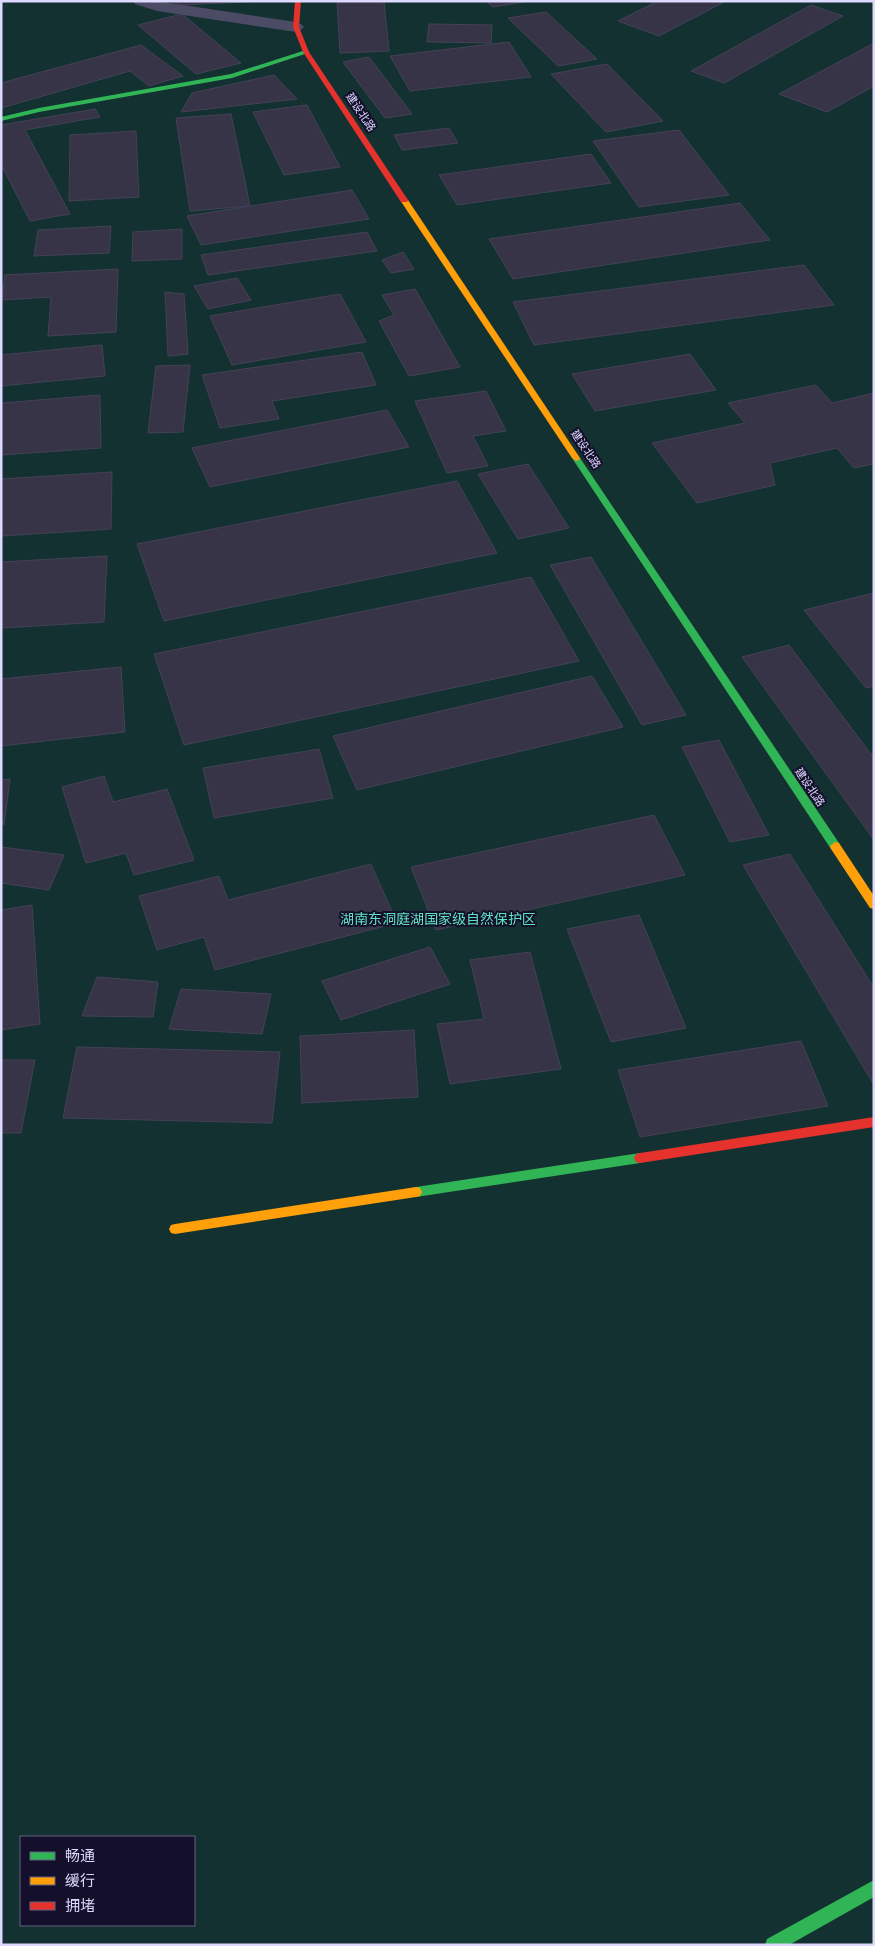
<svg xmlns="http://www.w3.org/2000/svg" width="875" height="1946" font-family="'Noto Sans','Noto Sans SC',sans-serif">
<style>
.green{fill:#133131;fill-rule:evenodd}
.building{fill:#363446;stroke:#454158}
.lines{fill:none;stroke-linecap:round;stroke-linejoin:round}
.street{fill:#4b4b65;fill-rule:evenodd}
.fast{fill:#30b455;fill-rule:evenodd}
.slow{fill:#ff9f0a;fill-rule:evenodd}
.jam{fill:#e5322d;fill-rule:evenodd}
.labels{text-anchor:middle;stroke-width:4;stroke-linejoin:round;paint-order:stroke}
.far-street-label{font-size:11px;fill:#dddaff;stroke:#14102b}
.park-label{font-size:14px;fill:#60e5c1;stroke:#14102b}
</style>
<rect width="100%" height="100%" fill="#181625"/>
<path class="green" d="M1 1H874V1945H1ZM21 1837H194V1925H21Z"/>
<g class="building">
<path d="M172 1H264L182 5Z"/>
<path d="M337 1H384L389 51 340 53Z"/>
<path d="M486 1H529L493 7Z"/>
<path d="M658 1H726L659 36 618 21Z"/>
<path d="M811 5 843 16 724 83 691 71Z"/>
<path d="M546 12 597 59 558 66 508 18Z"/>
<path d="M182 14 241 63 196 74 138 25Z"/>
<path d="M429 24 492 25 491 43 427 42Z"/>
<path d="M509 42 531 77 410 91 390 56Z"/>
<path d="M874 43V86L827 112 779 94Z"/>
<path d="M141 45 183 76 149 86 130 71 1 108V83Z"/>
<path d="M369 57 412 114 385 118 343 62Z"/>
<path d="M607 64 663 121 606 132 551 74Z"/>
<path d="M274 75 297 99 181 112 192 93Z"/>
<path d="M307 105 340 167 284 175 253 112Z"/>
<path d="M95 109 100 117 25 130 70 214 30 221 1 164V125Z"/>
<path d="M231 114 250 206 190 211 176 118Z"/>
<path d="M449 128 458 143 402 150 394 135Z"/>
<path d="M679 130 729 195 639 207 593 141Z"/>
<path d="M136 131 139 197 69 201 70 135Z"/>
<path d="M591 154 611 183 457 205 439 175Z"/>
<path d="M352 190 369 219 201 245 187 216Z"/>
<path d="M740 203 770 240 513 279 489 239Z"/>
<path d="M111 226 109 253 34 256 38 230Z"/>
<path d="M182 229V259L132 261 133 232Z"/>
<path d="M367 232 377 251 208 275 201 255Z"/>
<path d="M403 252 414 269 391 273 382 260Z"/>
<path d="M804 265 834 305 534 345 513 302Z"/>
<path d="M118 269 116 332 48 336 51 297 2 300 5 275Z"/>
<path d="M237 278 251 300 208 309 194 286Z"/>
<path d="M415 289 460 367 409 376 379 321 394 315 382 295Z"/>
<path d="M165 292 184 294 188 354 168 356Z"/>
<path d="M340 294 366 342 232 365 210 316Z"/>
<path d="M102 345 105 376 1 386V355Z"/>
<path d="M362 352 376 385 272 401 279 419 220 428 202 375Z"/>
<path d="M690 354 716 390 595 411 572 374Z"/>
<path d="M190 365 183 432 148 433 156 366Z"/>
<path d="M816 385 832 403 874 393V464L854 468 837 448 770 463 775 485 697 503 652 443 745 423 728 403Z"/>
<path d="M486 391 506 431 473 436 488 466 447 473 415 401Z"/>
<path d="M100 395 101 448 1 455V403Z"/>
<path d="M387 410 409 447 210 487 192 448Z"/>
<path d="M528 464 569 528 518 539 478 474Z"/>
<path d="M112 472 111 529 1 536V479Z"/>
<path d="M457 481 497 553 164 621 137 544Z"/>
<path d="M107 556 104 622 1 628V562Z"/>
<path d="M591 557 686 715 642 725 550 565Z"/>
<path d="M531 577 579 661 184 745 154 654Z"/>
<path d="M874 593V686L866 688 804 610Z"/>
<path d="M789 645 874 758V840L742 657Z"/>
<path d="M121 667 125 732 1 746V679Z"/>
<path d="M592 676 623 727 357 790 333 736Z"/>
<path d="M719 740 769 835 730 842 682 747Z"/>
<path d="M319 749 333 798 214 818 203 768Z"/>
<path d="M104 776 113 802 167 789 194 860 134 875 126 853 86 863 62 787Z"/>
<path d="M10 779 4 825H1V780Z"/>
<path d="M654 815 685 875 436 930 411 867Z"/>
<path d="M1 847 64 855 49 890 1 883Z"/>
<path d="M790 854 874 988V1085L743 865Z"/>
<path d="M371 864 397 923 215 970 204 937 157 950 139 896 219 876 228 900Z"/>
<path d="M32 905 40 1024 1 1030V910Z"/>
<path d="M639 915 686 1028 611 1042 567 929Z"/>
<path d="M430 947 450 984 341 1020 322 981Z"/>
<path d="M530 952 561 1069 450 1084 437 1024 484 1019 470 960Z"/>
<path d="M97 977 158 982 153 1017 82 1016Z"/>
<path d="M181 989 271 994 262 1034 169 1029Z"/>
<path d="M414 1030 418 1097 302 1103 300 1036Z"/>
<path d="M801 1041 828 1106 640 1137 618 1070Z"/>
<path d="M77 1047 280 1052 272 1123 63 1118Z"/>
<path d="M1 1060H35L21 1133H1Z"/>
</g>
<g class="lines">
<path class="street" d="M133 1H157L296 22 301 24 304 27 301 30 296 32 157 11 135 4Z"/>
<g class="fast">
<path d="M306 50 309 52 308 53 232 78 39 112 1 121V117L39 108 231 74Z"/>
<path d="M576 455 580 458 839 843 840 846 839 849H831L572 458Z"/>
<path d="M640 1153 644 1154 646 1158 644 1162 640 1163 416 1197 412 1196 410 1192 412 1188 416 1187Z"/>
<path d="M874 1880V1897L789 1945H765L767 1939Z"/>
</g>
<g class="slow">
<path d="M401 198 408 200 580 458 579 460 576 461 572 458 400 200Z"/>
<path d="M835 842 839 843 874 896V909L870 908 831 849 830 846Z"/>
<path d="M416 1187 420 1188 422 1192 420 1196 416 1197 175 1234 171 1233 169 1229 171 1225 175 1224Z"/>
</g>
<g class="jam">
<path d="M295 1H301L299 27 309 52 408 200 407 202H401L303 52 293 27Z"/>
<path d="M874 1117V1127L640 1163 636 1162 634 1158 636 1154 640 1153Z"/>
</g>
</g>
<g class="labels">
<g class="far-street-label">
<text transform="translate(361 112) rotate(56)" y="4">建设北路</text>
<text transform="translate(586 449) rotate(56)" y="4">建设北路</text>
<text transform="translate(810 787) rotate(56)" y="4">建设北路</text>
</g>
<g class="park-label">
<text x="438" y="924">湖南东洞庭湖国家级自然保护区</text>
</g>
</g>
<rect width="875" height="1946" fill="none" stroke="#dddaff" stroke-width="5"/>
<rect x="20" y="1836" width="175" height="90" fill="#14102b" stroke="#646180"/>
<rect x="30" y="1852" width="25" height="8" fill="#30b455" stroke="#646180"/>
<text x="65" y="1861" font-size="15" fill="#dddaff">畅通</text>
<rect x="30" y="1877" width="25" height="8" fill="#ff9f0a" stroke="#646180"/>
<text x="65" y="1886" font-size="15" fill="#dddaff">缓行</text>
<rect x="30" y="1902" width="25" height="8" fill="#e5322d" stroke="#646180"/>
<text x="65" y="1911" font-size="15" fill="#dddaff">拥堵</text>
</svg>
